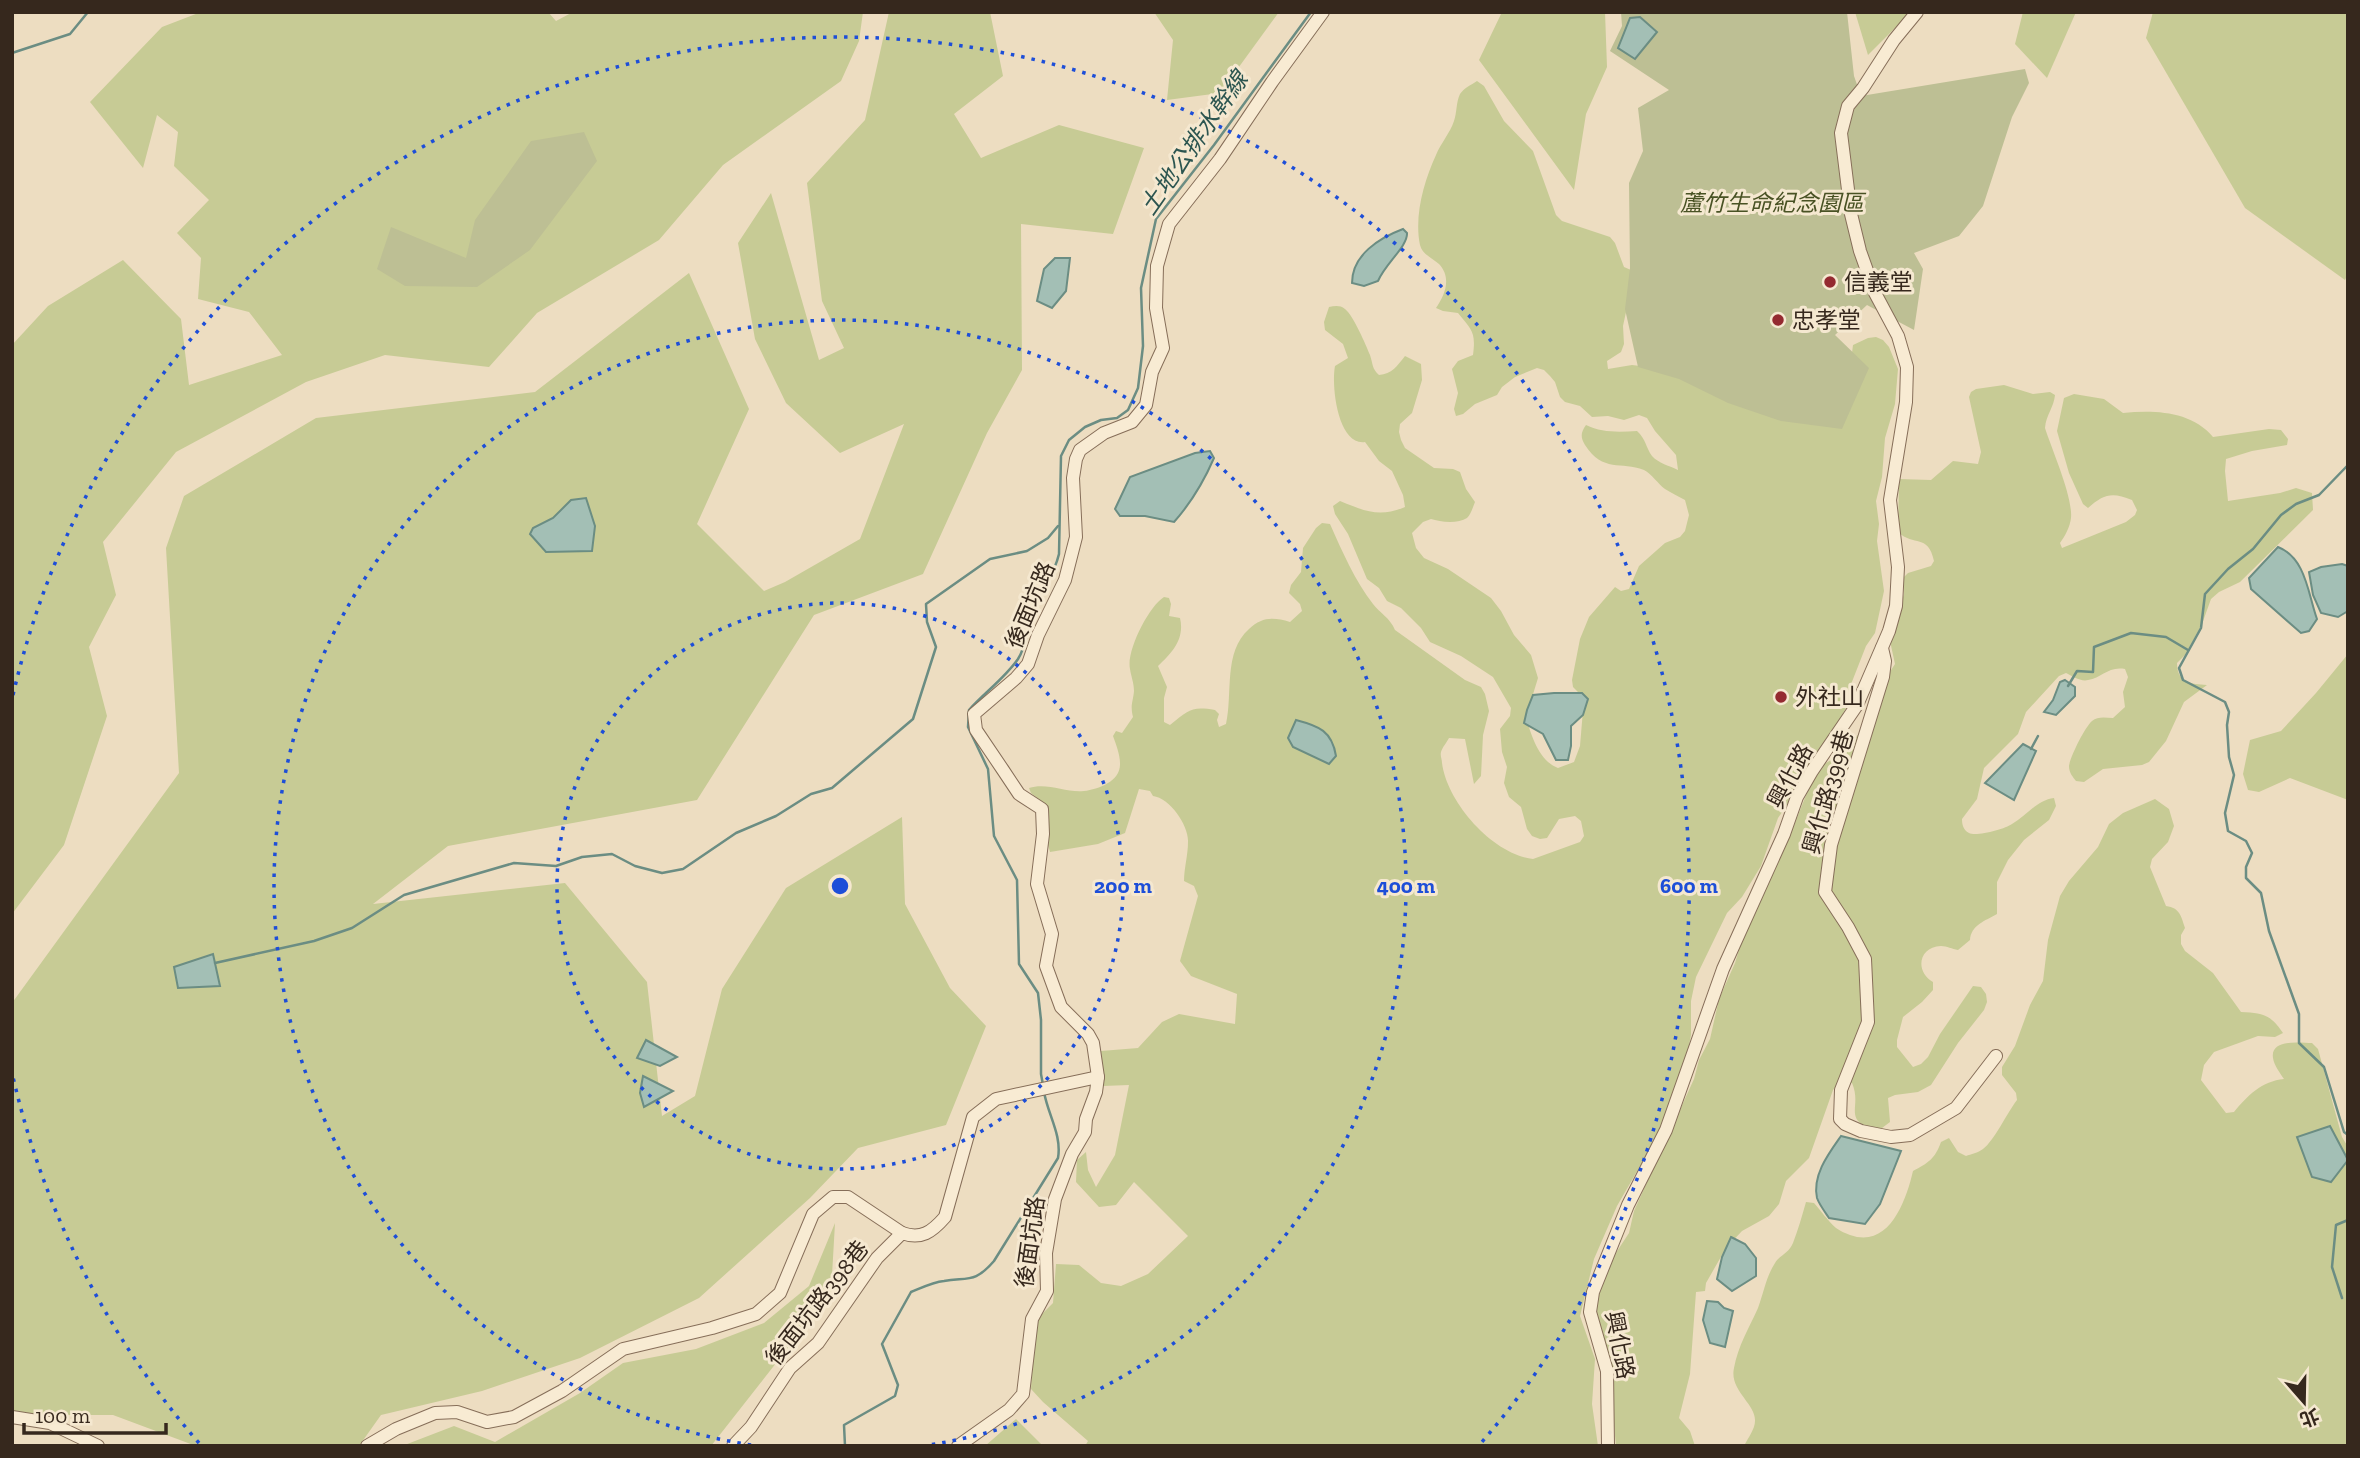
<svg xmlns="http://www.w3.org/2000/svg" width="2360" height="1458" font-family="'Zilla Slab','Noto Sans TC',serif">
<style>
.green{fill:#c7cb95}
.cemetery{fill:#bdbf94}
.water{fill:#a3bfb5;stroke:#6b8d83;stroke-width:2}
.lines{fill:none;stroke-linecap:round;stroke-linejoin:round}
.stream{stroke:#6b8d83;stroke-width:2.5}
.minor-casing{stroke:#866e59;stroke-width:14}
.minor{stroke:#f8ebd3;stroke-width:12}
.ring{fill:none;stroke:#1d4ed8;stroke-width:3.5;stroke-dasharray:3.5 7}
.poi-dot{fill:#942a30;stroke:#f5e8d0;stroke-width:2.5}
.labels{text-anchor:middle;stroke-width:6;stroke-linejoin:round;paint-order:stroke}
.park-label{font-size:23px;font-style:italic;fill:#495224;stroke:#f5e8d0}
.poi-label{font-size:23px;fill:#36281d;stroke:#f5e8d0;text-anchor:start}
.street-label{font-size:23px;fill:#36281d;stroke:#f5e8d0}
.water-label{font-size:24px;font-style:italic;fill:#2c5550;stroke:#f5e8d0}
.centre{fill:#1d4ed8;stroke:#f5e8d0;stroke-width:3.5}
.ring-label{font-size:21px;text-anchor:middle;font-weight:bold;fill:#1d4ed8;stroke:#f5e8d0;stroke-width:6;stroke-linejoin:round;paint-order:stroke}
</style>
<rect width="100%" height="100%" fill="#edddc1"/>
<g class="green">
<path d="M201 12H548L556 21 573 12H863L859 41 841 81 723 165 659 240 537 313 489 367 385 355 306 382 176 452 103 542 116 595 89 647 107 716 64 845 12 914V345L48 306 123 260 181 319 189 385 282 355 249 312 198 299 201 258 177 233 209 200 174 166 178 132 157 115 143 168 90 102 162 27Z"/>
<path d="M889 12H990L1003 76 954 114 981 158 1059 125 1144 148 1113 234 1021 224 1022 370 987 433 923 574 814 615 697 800 448 846 373 904 565 883 647 982 662 1116 695 1096 722 989 786 888 902 817 905 904 950 988 986 1026 946 1125 858 1148 810 1198 699 1298 580 1358 482 1391 381 1415 359 1446H196L113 1415H12V1003L179 773 166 548 184 496 316 418 535 392 689 273 749 409 697 524 764 591 785 582 860 539 904 424 840 453 786 403 755 339 738 243 771 193 819 360 844 348 822 301 807 183 865 120Z"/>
<path d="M1154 12H1279L1220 93 1167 100 1173 40Z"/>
<path d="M1502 12H1605L1607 67 1586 114 1574 190 1479 60Z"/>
<path d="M1855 12H1911L1868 55Z"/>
<path d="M2023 12H2076L2047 78 2015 44Z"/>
<path d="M2153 12H2348V274L2345 280 2245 208 2146 38Z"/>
<path d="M1477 81 1484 86 1504 121 1533 151 1556 215 1562 221 1610 237 1615 243 1624 267 1631 270 1629 298 1623 326 1624 344 1621 352 1607 361 1608 369 1632 365 1681 371 1852 353 1853 345 1868 338 1876 337 1883 340 1889 347 1898 369 1895 404 1885 438 1882 477 1876 501 1879 524 1877 541 1884 591 1875 633 1866 646 1846 697V708L1840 719 1804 780 1778 818 1761 866 1742 897 1727 913 1696 977 1691 1001V1035L1685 1067 1658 1135 1617 1206 1594 1259 1580 1316 1595 1359 1592 1404 1598 1446H1085L1088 1441 1043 1402 1031 1389 1034 1334 1040 1316 1053 1303 1056 1264 1079 1265 1101 1283 1121 1286 1148 1274 1188 1236 1134 1182 1116 1205 1099 1207 1076 1182 1077 1160 1086 1152 1088 1170 1096 1187 1115 1155 1129 1085 1103 1086 1101 1051 1138 1048 1162 1022 1179 1014 1235 1024 1237 994 1191 976 1180 961 1198 896 1194 886 1184 881C1184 868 1188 855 1188 842 1189 826 1170 798 1153 796L1150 791 1139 789 1125 833 1098 844 1050 852 1045 834 1048 807 1031 793 1029 788C1047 782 1066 793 1084 791 1099 789 1121 781 1120 763 1120 755 1116 744 1113 736L1116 731 1122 733 1133 717C1130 705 1133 702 1134 691 1134 683 1131 676 1130 669 1126 651 1149 606 1164 597L1169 598 1171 604 1169 616 1180 618C1185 639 1172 653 1158 666L1167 687 1164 698V722L1170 725C1189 710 1191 706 1215 710L1219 714 1217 720 1219 727 1226 724C1233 693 1223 652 1249 629 1262 617 1273 617 1290 622L1302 611 1300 604 1289 593 1291 585 1301 572 1303 548 1316 528 1322 523 1330 524C1342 551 1355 581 1373 604 1380 613 1390 618 1395 630L1465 680 1481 687 1485 694 1489 711 1483 735 1481 776 1474 784 1465 739 1449 738C1447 742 1442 748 1441 752 1440 756 1442 759 1442 763 1447 802 1492 854 1533 859L1580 842 1584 836 1581 821 1575 816 1559 819 1547 838 1540 839 1532 836 1527 829 1521 807 1509 797 1504 783 1507 767 1502 752 1500 729 1510 716 1511 708 1493 677 1461 656 1430 642 1421 628 1401 608 1387 601 1379 588 1367 579 1348 534 1335 514 1333 506 1340 501C1365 511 1379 518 1405 507L1403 495 1392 471 1379 461 1365 442C1338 446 1331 386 1335 366L1348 358 1343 344 1325 330 1324 322 1329 307C1335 306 1340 305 1345 309 1353 315 1366 345 1370 355 1373 364 1372 369 1379 375 1392 374 1397 366 1405 356L1421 364 1422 380 1412 413 1400 424 1399 432 1401 440 1405 448 1434 468 1453 469 1460 472 1466 489 1475 502C1473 507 1471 514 1467 518 1458 524 1440 522 1431 519L1423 522 1412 533 1416 548 1424 558 1448 569 1491 598 1501 611 1514 635 1531 655 1538 678 1526 717C1531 735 1539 761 1558 768L1574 762 1580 746 1584 698 1573 687 1572 680 1580 639 1589 617 1615 587 1621 591 1629 589 1639 566 1665 543 1680 537 1685 531 1689 515 1685 500C1678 496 1671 493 1665 489 1658 484 1652 474 1644 470 1621 461 1603 473 1585 445 1580 437 1581 432 1586 425 1602 433 1619 432 1637 431 1646 439 1646 448 1652 456 1658 463 1670 466 1678 470L1676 455 1655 431 1647 418 1639 415 1624 420 1608 416 1592 417 1580 406 1565 402 1560 397 1555 382 1550 376 1544 370 1537 368 1515 377 1502 387 1497 395 1475 404 1463 414 1456 416 1454 409 1458 393 1452 369 1458 361 1473 355C1476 332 1472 330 1458 313L1443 311 1436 308C1445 295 1452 278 1439 264 1432 258 1422 254 1420 245 1414 216 1424 181 1436 155 1441 143 1450 133 1454 121 1457 113 1456 102 1460 94 1464 88 1471 85 1477 81Z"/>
<path d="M2004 385 2033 394 2050 392 2055 395C2054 407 2046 415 2045 428 2052 450 2073 497 2071 518 2070 527 2065 536 2060 543L2062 548 2126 522 2135 515 2137 510 2132 500C2112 492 2104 494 2088 508L2083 504 2069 473 2057 431 2064 398 2074 394 2104 399 2123 413C2155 410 2191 411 2213 437L2269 429 2281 430 2288 439 2287 445 2252 451 2226 459 2225 471 2228 501 2280 493 2296 488 2312 493 2313 510 2240 582 2219 592 2211 599 2202 624 2185 655 2177 663C2177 683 2191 684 2207 685L2184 702 2166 741 2149 762 2142 765 2103 769 2084 782 2076 781C2073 777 2069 773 2069 766 2070 757 2085 727 2092 721 2098 716 2106 718 2113 718L2125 707 2123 692 2128 677 2125 669C2108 666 2102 678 2088 680 2081 682 2072 676 2066 673L2059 676 2026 712 2018 734 1984 768 1977 799 1962 819C1962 824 1963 830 1969 833 1976 837 2005 829 2012 824 2026 816 2037 800 2054 798L2056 806 2049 820 2024 840 2008 860 1997 882V914C1985 921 1971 925 1970 940L1958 950C1952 949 1947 946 1941 946 1918 947 1915 972 1933 982V990L1922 1002 1903 1017 1897 1040V1047L1913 1067 1921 1064 1928 1057 1940 1034 1973 986 1981 987 1986 994 1987 1002 1984 1010 1958 1043 1931 1085 1918 1092 1895 1095 1888 1098 1890 1122 1878 1131C1840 1120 1863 1108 1852 1083L1838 1084 1833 1090 1809 1158 1786 1181 1779 1204 1769 1216 1742 1231 1726 1248 1706 1283 1705 1291 1696 1292 1690 1374 1679 1418 1690 1431 1695 1446H1616L1611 1394V1373L1595 1305 1606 1268 1629 1233 1634 1211 1694 1079 1699 1060 1710 1039 1719 999 1735 963 1749 917 1792 830 1817 768 1845 752 1863 728 1882 684 1895 664 1890 641 1904 594V577L1908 573 1931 566 1934 561C1928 533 1914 547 1898 532L1899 479 1931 480 1953 461 1978 464 1981 452 1969 397 1971 392 1976 389Z"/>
<path d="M2348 654V800L2290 778 2259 792 2248 790 2243 774 2250 740 2281 731 2316 693Z"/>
<path d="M2155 799 2169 809 2174 826 2168 842 2152 859 2150 867 2166 906C2180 908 2181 916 2185 928L2181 935V944L2185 951 2213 973 2241 1012C2263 1013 2270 1014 2283 1033L2275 1037 2258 1036 2214 1052 2204 1065 2201 1080 2226 1113 2234 1112C2247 1096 2262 1081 2284 1079 2280 1073 2274 1065 2273 1058 2270 1038 2301 1043 2312 1043L2318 1049 2342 1137 2348 1147V1446H1744C1748 1438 1755 1429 1755 1421 1756 1404 1729 1390 1734 1368 1738 1346 1749 1328 1758 1308 1764 1292 1766 1277 1775 1263 1780 1255 1789 1253 1793 1243 1798 1230 1802 1216 1806 1202L1814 1203C1821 1211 1828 1221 1836 1228 1840 1231 1845 1233 1850 1235 1889 1249 1906 1201 1913 1171 1928 1163 1935 1159 1941 1142L1949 1138 1958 1152 1966 1156C1971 1154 1978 1153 1983 1149 1994 1141 2007 1113 2017 1100L2016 1093 2002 1075V1067L2015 1046 2030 1005 2043 981 2048 940 2060 896 2069 881 2098 847 2109 824 2123 813Z"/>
<path d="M835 1223 831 1293 711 1446H402L454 1426 495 1442 580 1393 623 1363 696 1349 764 1323 809 1286Z"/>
<path d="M1016 1419 1043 1446H985Z"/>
</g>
<g class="cemetery">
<path d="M1621 12H1847L1854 76 1861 96 2025 69 2029 83 2012 117 1983 206 1959 236 1914 253 1923 269 1914 330 1867 305 1835 335 1869 368 1842 429 1781 421 1728 403 1679 379 1638 367 1625 309 1630 268 1629 183 1643 151 1638 108 1669 90 1610 51 1622 26Z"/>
<path d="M584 132 597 161 530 250 477 287 405 286 377 269 391 227 466 258 475 220 531 141Z"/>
</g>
<g class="water">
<path d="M1640 17 1657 32 1635 59 1618 48 1630 18Z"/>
<path d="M1403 229 1407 233C1408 246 1385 264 1378 281L1364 286 1352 283C1352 255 1379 238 1403 229Z"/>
<path d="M1055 258H1070L1066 291 1052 308 1037 301 1044 269Z"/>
<path d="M1210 451 1214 458C1204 481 1191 503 1174 522L1145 516H1120L1115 509 1130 477 1195 453Z"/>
<path d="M586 498 595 526 592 551 546 552 530 534 533 528 553 518 571 500Z"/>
<path d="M2278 547C2306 558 2308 594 2317 619L2309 631 2301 633 2251 589 2249 578Z"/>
<path d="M2342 564 2348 566V611L2338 617 2321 613 2313 595 2309 572 2321 567Z"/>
<path d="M2065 680 2075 687V696L2056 715 2044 712 2053 700 2060 682Z"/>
<path d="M1554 693H1582L1588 699 1583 715 1571 726V746L1568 760H1556L1543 734 1524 723 1527 710 1533 695Z"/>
<path d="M1296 720C1319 726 1332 731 1336 756L1329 764 1293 747 1288 738Z"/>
<path d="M2023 744 2036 751 2014 800 1985 783Z"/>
<path d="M213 954 220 986 178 988 174 967Z"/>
<path d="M646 1040 677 1057 660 1066 637 1058Z"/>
<path d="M643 1076 673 1091 644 1107 640 1093Z"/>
<path d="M2330 1126 2348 1160 2331 1182 2312 1177 2297 1137Z"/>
<path d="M1841 1136 1901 1151 1880 1204 1865 1224 1829 1218C1825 1212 1819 1204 1817 1198 1812 1175 1829 1153 1841 1136Z"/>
<path d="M1731 1237 1745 1244 1756 1258V1276L1732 1291 1717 1279 1722 1257Z"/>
<path d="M1707 1301 1718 1302 1724 1308 1733 1311 1725 1347 1710 1343 1703 1320Z"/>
</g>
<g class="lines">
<g class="stream">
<path d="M12 53 70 34 88 12"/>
<path d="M2348 465 2319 495 2296 504 2281 515 2253 549 2228 569 2205 594 2201 628 2179 668 2183 680 2225 702 2229 712 2227 725 2229 757 2234 775 2225 813 2228 831 2246 841 2252 853 2246 867V878L2261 893 2269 931 2299 1014V1043L2324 1067 2344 1132 2348 1135"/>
<path d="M2068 686 2077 671 2093 672 2094 647 2131 633 2166 637 2188 650"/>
<path d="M2031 749 2038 736"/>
<path d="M215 963 314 941 352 928 404 895 514 863 556 866 582 857 612 854 635 866 662 873 683 869 736 833 776 816 811 794 832 788 913 719 936 647 927 622 926 604 990 559 1027 551 1048 538 1058 526"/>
<path d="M1043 1085 1041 1074V1020L1038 993 1019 964 1017 880 994 836 988 769 968 727 969 710C984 693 1005 678 1018 659 1027 645 1027 629 1033 613 1040 593 1054 576 1059 554L1061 456 1069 440 1085 427 1101 420 1117 418 1128 410 1138 388 1143 346 1141 288 1156 219 1214 145 1311 12"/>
<path d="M2342 1298 2332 1267 2336 1225 2348 1220"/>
<path d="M845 1446 844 1425 895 1396 898 1385 882 1344 911 1292C921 1288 933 1282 944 1281 969 1277 975 1283 994 1261L1058 1158C1062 1135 1048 1115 1044 1092"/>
</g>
<defs>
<g id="minor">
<path d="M1882 648 1885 661 1883 677 1831 845 1825 892 1848 927 1865 959 1868 1022 1841 1090 1840 1119 1845 1124 1861 1131 1891 1137 1910 1135 1956 1108 1996 1056"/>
<path d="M12 1417 50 1423 98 1446"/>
<path d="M367 1446 396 1429 435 1413 457 1412 487 1422 514 1417 562 1391 623 1349 712 1328 756 1314 780 1293 813 1214 833 1197H848L902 1233"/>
<path d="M733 1446 751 1427 790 1368 818 1343 877 1258 902 1233C921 1240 932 1232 945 1217L973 1117 996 1099 1098 1077"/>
<path d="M958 1446 1009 1410 1023 1394 1032 1319 1047 1291 1046 1253 1055 1199 1072 1154 1085 1132 1086 1119 1096 1092 1098 1077 1093 1043 1088 1034 1061 1007 1046 966 1052 934 1037 884 1043 834 1042 809 1019 794 1003 770 976 730 974 714 1016 678 1028 664 1038 635 1065 580 1076 537 1073 478 1076 459 1080 450 1104 433 1132 422 1146 405 1152 372 1163 348 1156 308 1157 266 1169 224 1220 159 1272 82 1323 12"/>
<path d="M1608 1446 1607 1371 1590 1312 1593 1292 1628 1205 1666 1130 1723 969 1784 834 1797 797 1812 771 1857 705 1889 631 1896 606 1898 567 1890 500 1906 402 1907 367 1898 336 1875 293 1860 251 1851 214 1841 133 1848 106 1863 88 1894 40 1917 12"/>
</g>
</defs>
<use href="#minor" class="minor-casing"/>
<use href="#minor" class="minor"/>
</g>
<g class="ring">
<circle cx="840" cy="886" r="283"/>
<path d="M751 1445A566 566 0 1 1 929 1445"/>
<path d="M199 1443A849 849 0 0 1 13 1077M13 695A849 849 0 1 1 1481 1443"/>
</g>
<g class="poi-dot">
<circle cx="1830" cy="282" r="7"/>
<circle cx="1778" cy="320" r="7"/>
<circle cx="1781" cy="697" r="7"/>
</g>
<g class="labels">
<g class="park-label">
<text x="1772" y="211">蘆竹生命紀念園區</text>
</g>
<g class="poi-label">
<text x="1844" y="290">信義堂</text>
<text x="1792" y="328">忠孝堂</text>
<text x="1795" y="705">外社山</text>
</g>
<g class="street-label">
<text transform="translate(1030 605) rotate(-67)" y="8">後面坑路</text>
<text transform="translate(1790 776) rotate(-62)" y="8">興化路</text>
<text transform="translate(1828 792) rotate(-74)" y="8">興化路399巷</text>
<text transform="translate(1030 1242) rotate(-82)" y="8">後面坑路</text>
<text transform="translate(817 1303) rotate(-52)" y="8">後面坑路398巷</text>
<text transform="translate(1620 1345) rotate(79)" y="8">興化路</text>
</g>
<g class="water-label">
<text transform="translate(1194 143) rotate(-55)" y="8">土地公排水幹線</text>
</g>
</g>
<circle cx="840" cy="886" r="10" class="centre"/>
<g class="ring-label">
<text x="1123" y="893">200 m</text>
<text x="1406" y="893">400 m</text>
<text x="1689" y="893">600 m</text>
</g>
<rect width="2360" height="1458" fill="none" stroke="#36281d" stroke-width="28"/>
<g transform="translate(2304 1402) rotate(160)" stroke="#f5e8d0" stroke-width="5" paint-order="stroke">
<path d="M0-5L12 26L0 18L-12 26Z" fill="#36281d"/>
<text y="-10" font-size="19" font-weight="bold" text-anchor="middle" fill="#36281d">北</text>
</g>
<path d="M24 1423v10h142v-10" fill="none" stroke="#36281d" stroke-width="3.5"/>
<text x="35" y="1423" font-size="21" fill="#36281d" stroke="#f5e8d0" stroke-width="5" paint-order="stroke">100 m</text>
</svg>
